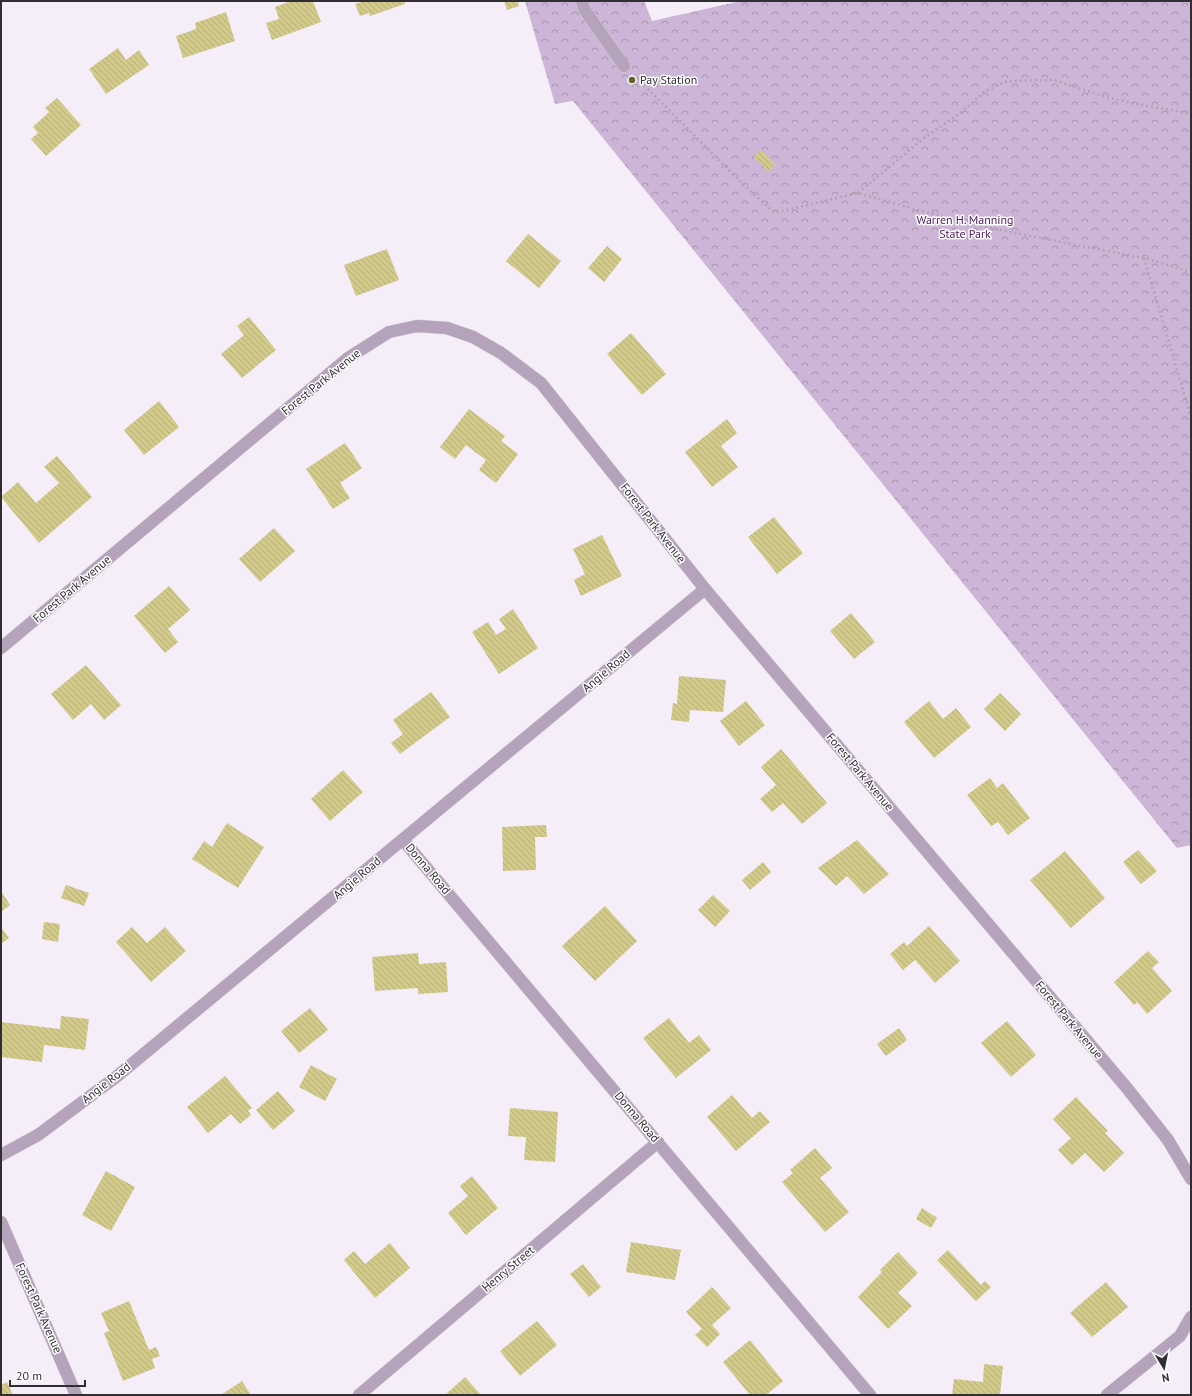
<svg xmlns="http://www.w3.org/2000/svg" width="1192" height="1396" font-family="'PT Sans',sans-serif">
<style>
.forest{fill:url(#forest-crowns)}
.building{fill:url(#building-back-hatch)}
.lines{fill:none;stroke-linecap:round;stroke-linejoin:round}
.minor-casing{stroke:#d2cbd5;stroke-width:13}
.path{stroke:#aca6af;stroke-width:2.5;stroke-dasharray:2 3;stroke-linecap:butt}
.minor{stroke:#b4a3ba;stroke-width:12}
.poi-dot{fill:#67612d;stroke:#fefdff;stroke-width:1.5}
.labels{text-anchor:middle;stroke-width:3;stroke-linejoin:round;paint-order:stroke}
.poi-label{font-size:12px;fill:#312e33;stroke:#fefdff;text-anchor:start}
.park-label{font-size:12px;fill:#502160;stroke:#fefdff}
.street-label{font-size:12px;fill:#312e33;stroke:#fefdff}
</style>
<defs>
<pattern id="forest-crowns" width="20" height="18" patternUnits="userSpaceOnUse"><rect width="20" height="18" fill="#cdb5d7"/><path d="M2 6a3 3 0 1 1 6 0M12 15a3 3 0 1 1 6 0" fill="none" stroke="#a794af"/></pattern>
<pattern id="building-back-hatch" width="6" height="6" patternUnits="userSpaceOnUse"><rect width="6" height="6" fill="#d2ca88"/><path d="M-1 5l2 2M0 0l6 6M5-1l2 2" fill="none" stroke="#b5ae76"/></pattern>
</defs>
<rect width="100%" height="100%" fill="#f5edf8"/>
<path class="forest" d="M525 1H644L652 21 741 1H1191V845L1177 848 573 101 555 104Z"/>
<g class="building">
<path d="M291 1H313L321 22 272 40 266 23 279 19 275 7Z"/>
<path d="M365 1H404L405 4 370 16 369 13 360 16 355 4Z"/>
<path d="M504 1H518L519 6 507 10Z"/>
<path d="M226 12 235 41 183 58 176 36 196 29 195 23Z"/>
<path d="M118 48 126 60 139 50 149 65 106 94 89 69Z"/>
<path d="M57 98 81 125 46 156 31 139 38 133 33 127 49 112 45 108Z"/>
<path d="M761 150 775 165 768 172 754 157Z"/>
<path d="M528 234 561 261 539 288 506 261Z"/>
<path d="M607 246 622 259 604 282 588 268Z"/>
<path d="M387 249 399 280 356 296 344 265Z"/>
<path d="M249 317 276 350 242 378 221 354 244 335 237 326Z"/>
<path d="M631 333 666 374 642 395 607 354Z"/>
<path d="M159 401 179 427 144 455 124 430Z"/>
<path d="M469 409 505 436 501 441 518 454 496 483 479 470 486 460 466 445 455 459 440 447Z"/>
<path d="M727 419 737 433 721 446 738 467 712 487 685 452Z"/>
<path d="M345 443 362 468 340 483 350 498 333 509 306 469Z"/>
<path d="M57 456 92 497 39 543 1 497 18 482 36 503 59 483 44 467Z"/>
<path d="M774 517 803 553 777 574 748 537Z"/>
<path d="M274 528 295 551 260 582 239 559Z"/>
<path d="M602 535 622 576 581 596 574 580 585 574 573 549Z"/>
<path d="M169 586 190 610 168 629 178 642 165 653 134 616Z"/>
<path d="M513 609 538 648 499 674 472 632 488 622 496 635 506 629 499 619Z"/>
<path d="M851 613 875 642 854 659 830 631Z"/>
<path d="M86 665 121 705 104 720 91 704 73 720 51 694Z"/>
<path d="M679 676 726 680 723 712 690 710 689 722 671 720 673 703 677 704Z"/>
<path d="M431 692 450 717 400 754 391 743 403 734 393 720Z"/>
<path d="M1000 693 1021 714 1005 731 984 709Z"/>
<path d="M746 701 765 725 739 746 720 721Z"/>
<path d="M929 701 943 719 956 708 971 727 934 758 904 722Z"/>
<path d="M781 749 827 803 802 824 783 803 772 812 760 799 776 785 761 767Z"/>
<path d="M343 770 363 792 330 821 311 799Z"/>
<path d="M990 778 997 788 1003 783 1030 818 1008 835 998 822 991 826 967 795Z"/>
<path d="M227 823 264 847 238 888 192 859 204 841 212 847Z"/>
<path d="M546 825 547 837H535L536 870 503 871 502 827Z"/>
<path d="M857 840 889 874 864 894 847 876 836 886 818 868Z"/>
<path d="M1138 850 1157 871 1141 884 1123 862Z"/>
<path d="M1065 851 1105 898 1071 928 1030 880Z"/>
<path d="M763 862 771 872 750 890 742 880Z"/>
<path d="M66 885 89 893 84 906 61 898Z"/>
<path d="M1 891 10 905 1 912Z"/>
<path d="M713 895 730 911 715 927 698 910Z"/>
<path d="M605 906 637 941 595 981 562 946Z"/>
<path d="M44 922 60 924 58 942 42 939Z"/>
<path d="M929 926 960 961 935 983 915 960 903 970 890 954 904 942 907 946Z"/>
<path d="M1 927 9 938 1 944Z"/>
<path d="M132 927 147 943 165 927 186 951 151 982 116 942Z"/>
<path d="M1148 951 1159 962 1152 968 1172 991 1147 1014 1137 1002 1134 1005 1114 982Z"/>
<path d="M418 953 419 964 446 962 448 992 418 994V988L375 991 372 957Z"/>
<path d="M310 1008 328 1030 299 1053 281 1031Z"/>
<path d="M61 1016 89 1019 85 1050 44 1045 42 1062 1 1057V1022L60 1029Z"/>
<path d="M669 1018 689 1043 699 1035 711 1050 676 1078 643 1038Z"/>
<path d="M1007 1021 1036 1055 1011 1077 981 1043Z"/>
<path d="M899 1028 907 1040 886 1056 877 1044Z"/>
<path d="M311 1065 337 1079 325 1101 299 1087Z"/>
<path d="M225 1076 252 1108 248 1111 251 1115 240 1124 231 1114 208 1133 187 1107Z"/>
<path d="M278 1091 295 1111 273 1130 256 1110Z"/>
<path d="M732 1095 752 1118 760 1111 770 1122 736 1151 707 1117Z"/>
<path d="M1076 1097 1108 1131 1105 1133 1124 1153 1104 1172 1085 1153 1072 1165 1058 1150 1071 1138 1053 1119Z"/>
<path d="M510 1108 558 1112 555 1162 524 1160 526 1137 508 1136Z"/>
<path d="M815 1148 832 1168 820 1178 849 1212 825 1232 782 1182 793 1173 790 1170Z"/>
<path d="M106 1171 135 1187 111 1231 82 1215Z"/>
<path d="M472 1176 498 1208 466 1235 448 1213 468 1196 460 1186Z"/>
<path d="M922 1208 937 1218 931 1228 916 1219Z"/>
<path d="M631 1242 681 1250 675 1280 626 1272Z"/>
<path d="M390 1243 410 1268 375 1298 344 1260 354 1251 365 1264Z"/>
<path d="M948 1250 981 1285 985 1281 991 1287 976 1301 937 1260Z"/>
<path d="M898 1252 918 1273 898 1293 912 1306 888 1329 858 1297 882 1272 880 1270Z"/>
<path d="M583 1264 601 1287 589 1297 570 1274Z"/>
<path d="M1106 1282 1128 1307 1092 1337 1070 1313Z"/>
<path d="M712 1287 731 1308 712 1325 720 1334 707 1347 695 1335 702 1329 686 1312Z"/>
<path d="M129 1301 149 1350 156 1347 160 1356 152 1359 155 1368 123 1381 104 1333 109 1331 101 1313Z"/>
<path d="M537 1321 557 1345 520 1376 500 1351Z"/>
<path d="M750 1340 783 1381 766 1395H750L723 1362Z"/>
<path d="M984 1364 1003 1366 1000 1395H952L954 1379 983 1382Z"/>
<path d="M465 1377 481 1395H445Z"/>
<path d="M242 1381 251 1395H221Z"/>
<path d="M7 1382 13 1395H1V1385Z"/>
</g>
<g class="lines">
<defs>
<g id="minor">
<path d="M582 1 584 9 624 66"/>
<path d="M1 648 348 358 389 332 417 326 447 328 473 337 501 353 541 383 705 589 1126 1087 1168 1140 1191 1179"/>
<path d="M403 840 870 1395"/>
<path d="M1 1155 38 1135 116 1077 705 589"/>
<path d="M1 1222 76 1395"/>
<path d="M359 1395 658 1142"/>
<path d="M1107 1395 1180 1336 1191 1317"/>
</g>
</defs>
<use href="#minor" class="minor-casing"/>
<g class="path">
<path d="M637 78 746 187 775 213 857 193 969 224 1144 258 1191 272"/>
<path d="M858 193 924 138 963 111 984 92 1007 81 1054 80 1109 98 1157 108 1191 113"/>
<path d="M1144 258 1191 417"/>
</g>
<use href="#minor" class="minor"/>
</g>
<circle class="poi-dot" cx="632" cy="80" r="4"/>
<g class="labels">
<g class="poi-label">
<text x="640" y="84">Pay Station</text>
</g>
<g class="park-label">
<text x="965" y="224">Warren H. Manning<tspan x="965" dy="14">State Park</tspan></text>
</g>
<g class="street-label">
<text transform="translate(321 382) rotate(-39)" y="4">Forest Park Avenue</text>
<text transform="translate(653 523) rotate(52)" y="4">Forest Park Avenue</text>
<text transform="translate(72 589) rotate(-40)" y="4">Forest Park Avenue</text>
<text transform="translate(606 671) rotate(-40)" y="4">Angie Road</text>
<text transform="translate(860 772) rotate(50)" y="4">Forest Park Avenue</text>
<text transform="translate(428 869) rotate(50)" y="4">Donna Road</text>
<text transform="translate(357 878) rotate(-40)" y="4">Angie Road</text>
<text transform="translate(1069 1020) rotate(50)" y="4">Forest Park Avenue</text>
<text transform="translate(106 1083) rotate(-38)" y="4">Angie Road</text>
<text transform="translate(637 1117) rotate(50)" y="4">Donna Road</text>
<text transform="translate(508 1269) rotate(-40)" y="4">Henry Street</text>
<text transform="translate(39 1308) rotate(66)" y="4">Forest Park Avenue</text>
</g>
</g>
<rect width="1192" height="1396" fill="none" stroke="#312e33" stroke-width="4"/>
<g transform="translate(1164 1368) rotate(170)" stroke="#fefdff" stroke-width="3" paint-order="stroke">
<path d="M0-3L7 15L0 10L-7 15Z" fill="#312e33"/>
<text y="-6" font-size="11" font-weight="bold" text-anchor="middle" fill="#312e33">N</text>
</g>
<path d="M10 1380v6h75v-6" fill="none" stroke="#312e33" stroke-width="2"/>
<text x="16" y="1380" font-size="12" fill="#312e33" stroke="#fefdff" stroke-width="3" paint-order="stroke">20 m</text>
</svg>
